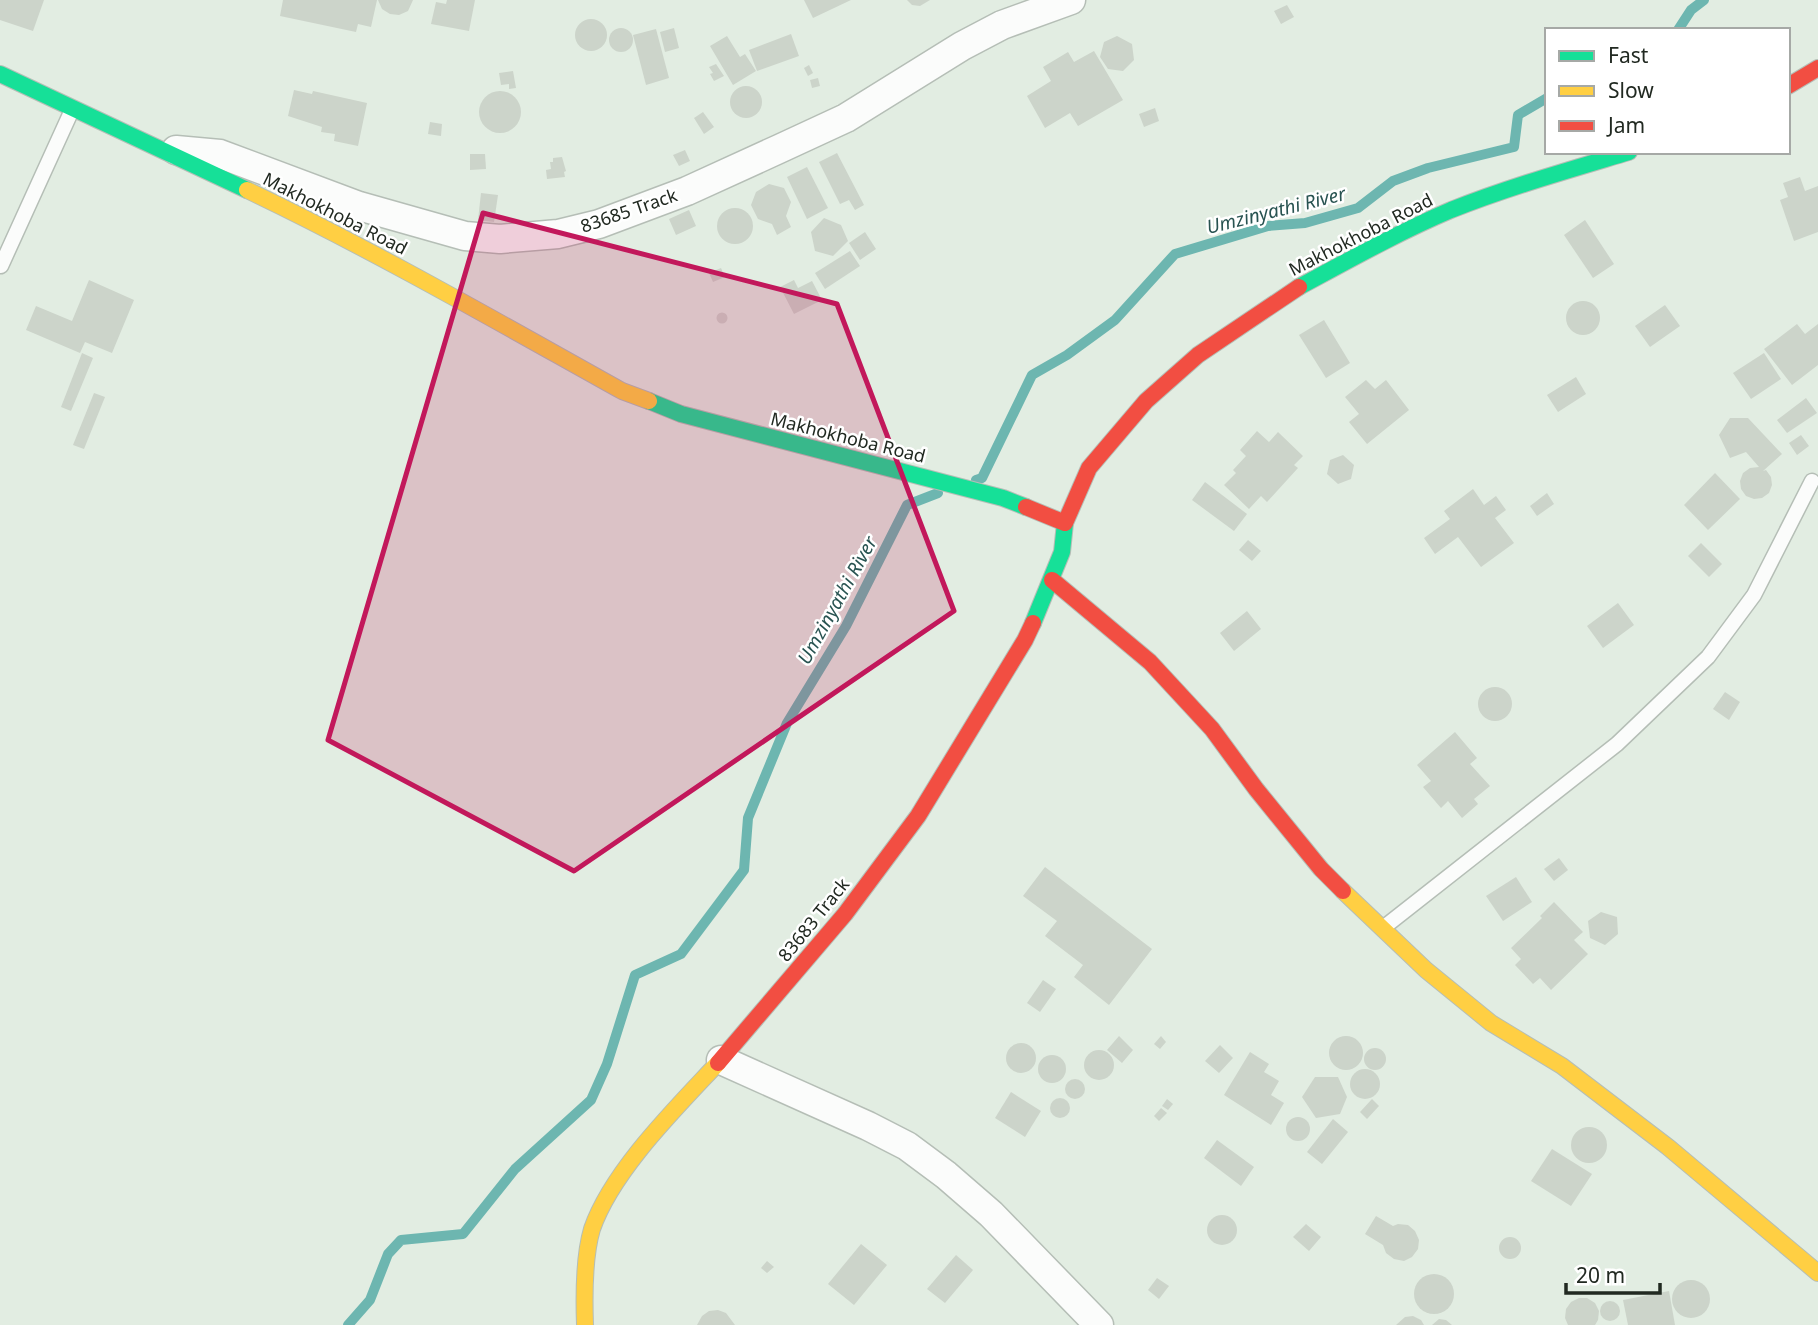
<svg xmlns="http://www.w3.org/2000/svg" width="1818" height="1325" font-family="'Noto Sans',sans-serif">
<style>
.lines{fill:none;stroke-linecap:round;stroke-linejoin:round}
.stream{stroke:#6db6b0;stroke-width:10}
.building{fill:#ccd4ca}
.lane-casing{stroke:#b5beb6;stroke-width:17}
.street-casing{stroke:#b5beb6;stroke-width:31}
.fast-casing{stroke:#b5beb6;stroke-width:18}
.slow-casing{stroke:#b5beb6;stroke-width:18}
.jam-casing{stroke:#b5beb6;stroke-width:18}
.lane{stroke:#fbfcfb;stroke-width:14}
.street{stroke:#fbfcfb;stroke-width:28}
.fast{stroke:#16e098;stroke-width:16}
.slow{stroke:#ffcf43;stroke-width:16}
.jam{stroke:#f24e42;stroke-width:16}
.marked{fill:#c2185b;fill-opacity:0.2;stroke:#c2185b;stroke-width:5;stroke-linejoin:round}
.labels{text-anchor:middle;stroke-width:5;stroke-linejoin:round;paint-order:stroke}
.street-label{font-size:18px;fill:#212921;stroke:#fff}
.water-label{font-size:19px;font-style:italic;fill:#285351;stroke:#fff}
</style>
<rect width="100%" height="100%" fill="#e2ede2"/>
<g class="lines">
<g class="stream">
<path d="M1678 30 1691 10 1704 0"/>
<path d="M976 480 982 478 1032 375 1067 355 1115 320 1175 254 1268 226 1305 223 1358 208 1393 181 1428 168 1514 147 1518 115 1547 98"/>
<path d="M348 1325 370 1300 388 1254 401 1240 463 1234 515 1169 591 1100 607 1064 635 975 681 954 744 870 748 818 787 723 846 626 907 505 938 493"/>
</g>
</g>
<g class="building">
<path d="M0 0H44L33 31 0 20Z"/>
<path d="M283 0H377L371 27 358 24 356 32 280 16Z"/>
<path d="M378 0H413L408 11 399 15 390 14 382 9Z"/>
<path d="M447 0H475L469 31 431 24 436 2 446 4Z"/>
<path d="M804 0H851L813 18Z"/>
<path d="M907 0H930L920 6 912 5Z"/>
<path d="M1287 5 1294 17 1281 24 1274 11Z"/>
<circle cx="591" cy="35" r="16"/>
<circle cx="621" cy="40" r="12"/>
<path d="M674 28 679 48 665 52 660 32Z"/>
<path d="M656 29 669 78 646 85 633 35Z"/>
<path d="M791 34 799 56 757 71 749 50Z"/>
<path d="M727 36 740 57 745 54 756 71 733 85 710 46Z"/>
<path d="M1117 36 1132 44 1134 60 1123 71 1108 69 1100 57 1104 42Z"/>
<path d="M1094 51 1123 100 1078 126 1070 113 1045 128 1027 96 1051 81 1043 67 1068 52 1074 62Z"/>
<path d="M716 64 724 76 714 81 710 74 713 73 709 67Z"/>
<path d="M809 65 813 73 808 76 804 68Z"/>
<path d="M513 71 516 88 509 89V84L501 85 499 73Z"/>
<path d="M818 78 820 86 812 88 810 80Z"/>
<circle cx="746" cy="102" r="16"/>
<path d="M294 90 312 94 313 91 367 103 358 146 334 141 335 134 321 132 322 127 288 116Z"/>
<circle cx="500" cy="112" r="21"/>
<path d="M1155 108 1159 121 1144 127 1139 114Z"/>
<path d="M703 112 714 127 704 134 694 118Z"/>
<path d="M430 122 442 124 441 136 428 134Z"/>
<path d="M685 150 690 161 679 166 673 155Z"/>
<path d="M837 153 864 205 855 210 849 200 840 204 819 162Z"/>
<path d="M470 154H485L486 169 470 170Z"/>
<path d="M562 157 566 171 564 172 565 177 547 179 546 170 551 169 550 162H553V158Z"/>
<path d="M807 167 828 208 807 219 787 177Z"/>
<path d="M1800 177 1805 191 1818 186V232L1794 241 1780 200 1788 197 1783 183Z"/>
<path d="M769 184 784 188 791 202 786 216 791 227 777 235 772 224 758 219 751 205 756 192Z"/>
<path d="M481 193 498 195 494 222 478 220Z"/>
<circle cx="735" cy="226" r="18"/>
<path d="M689 210 696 226 676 235 669 219Z"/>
<path d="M824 218 841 225 848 241 833 256 815 251 811 232Z"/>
<path d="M1585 220 1614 264 1593 278 1564 235Z"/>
<path d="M865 232 876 249 860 260 849 243Z"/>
<path d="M850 251 860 266 825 289 815 273Z"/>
<path d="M721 268 725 277 713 282 709 273Z"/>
<path d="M89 280 134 300 112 353 85 342 80 353 26 330 36 306 72 321Z"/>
<path d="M794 280 798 288 812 281 822 300 794 314 780 287Z"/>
<circle cx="1583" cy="318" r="17"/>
<path d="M1665 305 1680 326 1650 347 1635 326Z"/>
<circle cx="722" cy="318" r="5.5"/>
<path d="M1324 320 1350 363 1326 378 1299 335Z"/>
<path d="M1797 324 1805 334 1818 324V365L1792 385 1764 349Z"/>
<path d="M82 353 93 358 71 411 61 407Z"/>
<path d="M1764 353 1781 379 1751 399 1733 373Z"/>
<path d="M1576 377 1586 394 1558 412 1547 395Z"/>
<path d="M1366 380 1375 389 1386 380 1409 410 1367 444 1349 422 1359 414 1345 397Z"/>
<path d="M94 393 105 397 84 449 73 445Z"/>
<path d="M1806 398 1817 413 1787 433 1777 420Z"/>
<path d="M1730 418H1748L1782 454 1763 471 1766 470 1771 477 1772 485 1769 493 1762 498 1754 499 1746 496 1741 489 1740 481 1743 473 1750 468 1759 467 1746 452 1730 458 1719 435Z"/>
<path d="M1257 431 1269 442 1278 432 1303 456 1294 465 1298 468 1267 502 1261 496 1249 509 1224 485 1236 473 1233 470 1246 456 1240 450Z"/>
<path d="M1801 435 1809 446 1797 455 1789 443Z"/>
<path d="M1343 455 1354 465 1351 479 1338 484 1327 474 1330 460Z"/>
<path d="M1715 473 1740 499 1708 530 1684 505Z"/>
<path d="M1205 482 1247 514 1234 531 1192 500Z"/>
<path d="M1473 489 1484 505 1496 496 1506 510 1495 518 1514 543 1481 567 1458 537 1435 554 1424 538 1450 519 1444 511Z"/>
<path d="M1547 493 1554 504 1537 516 1530 506Z"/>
<path d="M1248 540 1261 551 1252 561 1239 550Z"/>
<path d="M1701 543 1722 564 1709 577 1688 556Z"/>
<path d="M1618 603 1634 625 1603 648 1587 626Z"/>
<path d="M1247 611 1261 629 1234 651 1220 633Z"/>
<circle cx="1495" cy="704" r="17"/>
<path d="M1725 692 1740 702 1729 720 1713 709Z"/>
<path d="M1455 732 1477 758 1470 764 1490 786 1474 799 1478 804 1462 818 1448 801 1441 808 1423 787 1431 781 1417 765Z"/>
<path d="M1559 858 1568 870 1554 881 1544 869Z"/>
<path d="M1045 867 1152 949 1109 1005 1074 977 1083 965 1045 936 1057 921 1023 896Z"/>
<path d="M1516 877 1532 902 1503 921 1486 896Z"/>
<path d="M1554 902 1583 932 1574 940 1588 954 1551 990 1540 978 1533 984 1515 965 1521 959 1511 948 1542 918 1540 916Z"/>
<path d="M1601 912 1617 917 1618 934 1605 945 1590 938 1588 921Z"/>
<path d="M1043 980 1056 989 1040 1012 1027 1003Z"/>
<circle cx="1346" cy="1053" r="17"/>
<path d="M1119 1036 1133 1050 1122 1063 1107 1050Z"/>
<path d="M1161 1036 1166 1042 1160 1049 1154 1044Z"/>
<circle cx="1021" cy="1058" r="15"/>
<path d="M1220 1045 1233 1058 1219 1073 1205 1061Z"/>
<circle cx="1375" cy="1059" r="11"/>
<circle cx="1099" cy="1065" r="15"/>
<path d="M1250 1052 1269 1064 1264 1072 1279 1081 1271 1095 1284 1103 1271 1125 1224 1095Z"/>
<circle cx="1052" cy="1069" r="14"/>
<circle cx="1365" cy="1084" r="15"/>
<path d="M1315 1077H1338L1347 1097 1340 1114 1316 1118 1302 1097Z"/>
<circle cx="1075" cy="1089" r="10"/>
<path d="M1011 1092 1041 1111 1025 1137 995 1118Z"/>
<circle cx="1060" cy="1108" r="10"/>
<path d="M1167 1099 1173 1104 1168 1110 1162 1106Z"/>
<path d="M1372 1099 1379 1106 1367 1119 1360 1112Z"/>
<path d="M1161 1108 1167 1113 1159 1121 1154 1116Z"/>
<circle cx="1298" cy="1129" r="12"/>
<path d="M1333 1119 1348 1132 1322 1164 1307 1152Z"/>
<circle cx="1589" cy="1145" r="18"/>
<path d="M1217 1140 1254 1167 1241 1186 1204 1158Z"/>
<path d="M1552 1149 1592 1174 1571 1206 1531 1181Z"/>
<circle cx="1222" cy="1230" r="15"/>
<path d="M1376 1216 1393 1226 1398 1224 1408 1225 1415 1231 1419 1240 1418 1249 1412 1257 1404 1261 1394 1259 1386 1253 1383 1245 1365 1234Z"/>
<path d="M1306 1224 1321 1237 1309 1251 1293 1237Z"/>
<circle cx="1510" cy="1248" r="11"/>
<path d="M861 1244 887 1265 854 1305 828 1284Z"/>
<path d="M956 1255 973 1270 945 1303 927 1289Z"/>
<path d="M767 1261 774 1267 767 1273 761 1268Z"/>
<circle cx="1434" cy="1294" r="20"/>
<path d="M1157 1278 1169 1286 1159 1299 1148 1290Z"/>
<circle cx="1691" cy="1299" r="19"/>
<path d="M1669 1291 1675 1325H1628L1623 1300Z"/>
<path d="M1579 1298H1587L1595 1303 1599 1311 1598 1320 1595 1325H1568L1565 1318 1566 1309 1571 1302Z"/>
<circle cx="1610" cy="1311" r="10"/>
<path d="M718 1310 726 1313 735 1325H697L702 1316 709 1311Z"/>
<path d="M1413 1316 1421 1320 1424 1325H1396L1405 1317Z"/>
<path d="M1439 1319 1446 1320 1452 1325H1432Z"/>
</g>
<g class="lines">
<defs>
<g id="lane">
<path d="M1 266 72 110"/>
<path d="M1383 928 1617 744 1708 657 1754 595 1812 481"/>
</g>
<g id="street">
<path d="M176 150 220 154 359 206 465 236 500 239 558 234 599 224 687 191 779 149 846 118 962 46 1002 25 1071 0"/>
<path d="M721 1060 868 1126 907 1146 946 1175 991 1214 1099 1325"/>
</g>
<g id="fast">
<path d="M0 74 247 190"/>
<path d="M1299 287C1349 260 1399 232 1451 210 1509 187 1569 170 1629 152"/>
<path d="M649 401 681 414 1003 498 1026 507"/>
<path d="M1033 623 1062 552 1065 523"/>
</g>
<g id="slow">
<path d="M247 190C375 251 498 322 622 391L649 401"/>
<path d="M1343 891 1426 970 1491 1023 1562 1066 1668 1147 1818 1273"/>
<path d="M585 1325C584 1297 584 1256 592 1229 612 1171 676 1108 718 1063"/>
</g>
<g id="jam">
<path d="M1788 86 1818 68"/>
<path d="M1026 507 1065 523 1089 468 1146 401 1198 355 1299 287"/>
<path d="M1052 580 1150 662 1212 729 1256 789 1321 869 1343 891"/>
<path d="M718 1063 845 914 918 816 1025 640 1033 623"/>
</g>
</defs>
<use href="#lane" class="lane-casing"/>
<use href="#street" class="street-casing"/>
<use href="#fast" class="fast-casing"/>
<use href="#slow" class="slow-casing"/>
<use href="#jam" class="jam-casing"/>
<use href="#lane" class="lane"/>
<use href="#street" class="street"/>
<use href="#fast" class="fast"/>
<use href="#slow" class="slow"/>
<use href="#jam" class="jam"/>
</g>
<path class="marked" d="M483 213 837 304 954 611 574 871 328 740Z"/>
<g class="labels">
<g class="street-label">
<text transform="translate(629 211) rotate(-19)" y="6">83685 Track</text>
<text transform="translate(335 214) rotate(27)" y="6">Makhokhoba Road</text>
<text transform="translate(1361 235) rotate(-27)" y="6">Makhokhoba Road</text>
<text transform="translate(848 438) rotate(14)" y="6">Makhokhoba Road</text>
<text transform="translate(814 920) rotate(-51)" y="6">83683 Track</text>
</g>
<g class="water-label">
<text transform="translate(1276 210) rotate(-14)" y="7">Umzinyathi River</text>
<text transform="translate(837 600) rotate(-61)" y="7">Umzinyathi River</text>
</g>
</g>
<rect x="1545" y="28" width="245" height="126" fill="#ffffff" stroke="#a6a9a6" stroke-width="2"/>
<rect x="1559" y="51" width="35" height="10" fill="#16e098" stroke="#a6a9a6" stroke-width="2"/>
<text x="1608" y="63" font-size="21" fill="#212921">Fast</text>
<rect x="1559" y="86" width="35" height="10" fill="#ffcf43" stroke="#a6a9a6" stroke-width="2"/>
<text x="1608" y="98" font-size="21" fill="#212921">Slow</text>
<rect x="1559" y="121" width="35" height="10" fill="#f24e42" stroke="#a6a9a6" stroke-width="2"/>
<text x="1608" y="133" font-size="21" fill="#212921">Jam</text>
<path d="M1566 1283v10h94v-10" fill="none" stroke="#212921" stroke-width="3.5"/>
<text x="1576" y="1283" font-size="21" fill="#212921" stroke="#ffffff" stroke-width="5" paint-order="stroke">20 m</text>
</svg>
